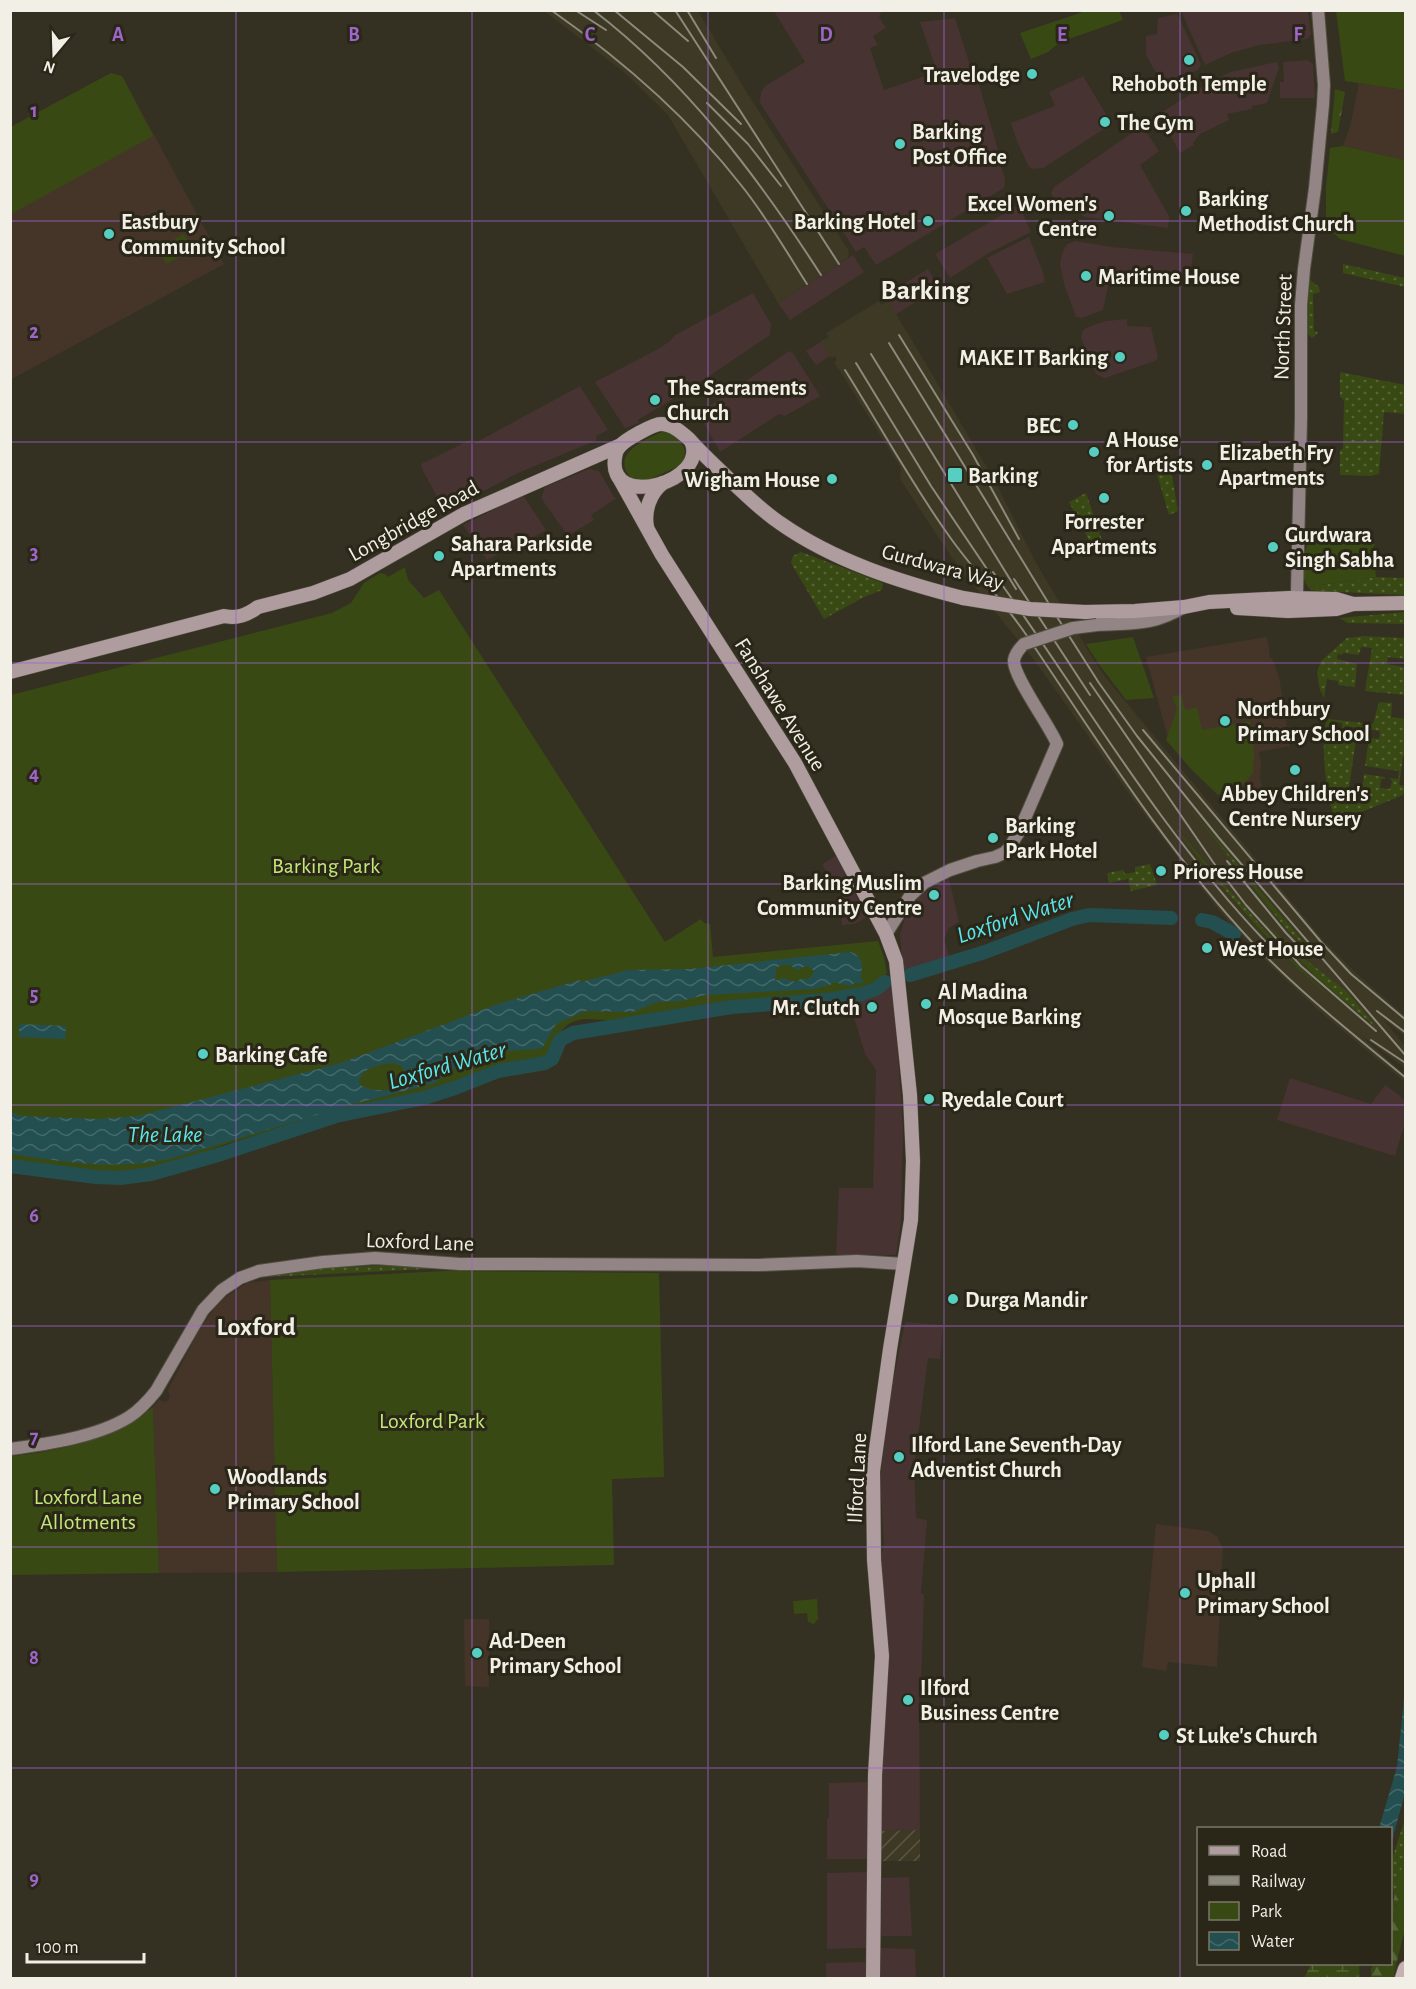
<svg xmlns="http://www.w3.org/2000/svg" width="1416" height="1989" font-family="'Alegreya Sans',sans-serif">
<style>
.commercial{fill:#473331}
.industrial{fill:url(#industrial-furrows)}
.education{fill:#453529}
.built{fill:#3d3924;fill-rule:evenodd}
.grass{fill:url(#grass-dots);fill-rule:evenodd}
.forest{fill:url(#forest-firs)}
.wetland{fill:url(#wetland-marsh)}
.green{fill:#394914}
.water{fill:url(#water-waves);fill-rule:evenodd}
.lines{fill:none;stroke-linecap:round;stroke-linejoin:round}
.river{stroke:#244f51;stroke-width:14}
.secondary-casing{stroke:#524f41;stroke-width:14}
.primary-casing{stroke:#524f41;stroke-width:15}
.highway-casing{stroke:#524f41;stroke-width:18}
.secondary{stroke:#938586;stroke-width:12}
.primary{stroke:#ae9c9e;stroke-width:14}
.highway{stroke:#c7b1b3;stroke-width:16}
.rail{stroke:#8c897d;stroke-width:2}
.secondary-bridge-casing{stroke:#524f41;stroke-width:14;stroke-linecap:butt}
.primary-bridge-casing{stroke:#524f41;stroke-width:15;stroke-linecap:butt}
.secondary-bridge{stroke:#938586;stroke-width:12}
.primary-bridge{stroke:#ae9c9e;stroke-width:14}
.grid{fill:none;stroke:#9e66cb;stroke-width:1.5;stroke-opacity:0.55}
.poi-dot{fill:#57cec2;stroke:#2a2719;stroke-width:2}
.labels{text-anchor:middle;stroke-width:6;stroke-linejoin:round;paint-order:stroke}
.poi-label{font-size:22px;font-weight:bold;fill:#f1efe6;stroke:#2a2719;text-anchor:start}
.street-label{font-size:22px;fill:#f1efe6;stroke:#2a2719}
.park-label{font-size:22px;fill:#c2e875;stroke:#2a2719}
.water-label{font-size:24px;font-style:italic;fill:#5ae6ec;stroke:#2a2719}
.quarter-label{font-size:26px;font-weight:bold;fill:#f1efe6;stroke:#2a2719}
.district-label{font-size:28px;font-weight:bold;fill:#f1efe6;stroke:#2a2719}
.grid-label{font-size:20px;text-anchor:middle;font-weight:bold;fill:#9e66cb;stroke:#2a2719;stroke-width:6;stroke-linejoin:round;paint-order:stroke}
</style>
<defs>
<pattern id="industrial-furrows" width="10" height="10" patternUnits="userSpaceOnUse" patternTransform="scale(1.5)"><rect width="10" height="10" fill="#3d3924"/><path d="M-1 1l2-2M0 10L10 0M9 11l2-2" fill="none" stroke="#5a5644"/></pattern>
<pattern id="grass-dots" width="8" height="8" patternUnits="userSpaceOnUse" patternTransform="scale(1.5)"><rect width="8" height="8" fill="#394914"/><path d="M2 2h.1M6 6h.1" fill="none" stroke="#566436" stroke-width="1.8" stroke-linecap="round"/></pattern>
<pattern id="forest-firs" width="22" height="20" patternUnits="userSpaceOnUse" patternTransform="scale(1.5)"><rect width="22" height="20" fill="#394914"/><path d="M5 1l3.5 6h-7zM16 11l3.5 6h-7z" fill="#566436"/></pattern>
<pattern id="wetland-marsh" width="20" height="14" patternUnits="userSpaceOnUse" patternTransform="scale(1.5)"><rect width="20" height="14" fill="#394914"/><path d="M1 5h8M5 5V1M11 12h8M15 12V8" fill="none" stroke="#566436"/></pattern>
<pattern id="water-waves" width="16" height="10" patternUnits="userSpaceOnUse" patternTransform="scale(1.5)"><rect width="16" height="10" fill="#244f51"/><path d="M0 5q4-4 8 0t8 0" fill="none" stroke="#44696a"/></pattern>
</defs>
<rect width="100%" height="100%" fill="#343122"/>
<g class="commercial">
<path d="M774 11H882L879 17 886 28 873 36 878 45 870 48 884 90 937 72 920 22 955 18 973 75 976 74 997 146 998 158 1005 179 1004 188 876 265 864 247 856 252 760 103 761 92 765 86 805 62Z"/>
<path d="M1183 11H1308L1311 34 1307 39 1259 45 1231 53 1205 65 1182 13Z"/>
<path d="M1177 14 1201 64 1199 69 1165 89 1146 55V36L1157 34 1158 18Z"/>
<path d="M1307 60 1313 64 1315 98H1280V82H1284L1283 62Z"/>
<path d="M1277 62 1279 68 1267 103 1252 106V109L1227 114 1229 120 1200 134 1193 143 1194 145 1180 153 1159 114 1205 85 1230 72Z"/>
<path d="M1083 76 1112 124 1043 168 1032 169 1029 167 1016 139 1011 123 1055 106 1049 92Z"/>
<path d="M1142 126 1159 151 1140 165 1169 216 1168 228 1085 217 1054 199 1051 193 1054 187Z"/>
<path d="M1017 206 1020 207 1031 232 989 253 950 278 935 254Z"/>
<path d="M1029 237 1043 272 1045 282 1007 294 987 258Z"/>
<path d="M1076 241 1112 247 1193 254 1190 275 1182 278 1111 272 1103 310 1082 318 1076 317 1064 284 1060 264 1062 254 1067 244Z"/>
<path d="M853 255 864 272 790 320 778 303Z"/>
<path d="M928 269 936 283 933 291 816 365 806 351 888 301 885 295Z"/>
<path d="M753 293 771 324 770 335 699 383 638 420 639 423 625 428 595 382 658 349 670 341 675 335Z"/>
<path d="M1127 319V326L1151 327 1158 358 1155 361 1105 378 1102 377 1096 374 1081 338 1083 330 1091 326 1106 321Z"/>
<path d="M789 351 793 353 820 396 785 416 779 414 720 452 700 416 699 411 708 405 709 406 714 403Z"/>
<path d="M580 386 608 430 596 436 597 440 518 473 445 511 423 471 421 464 470 440 473 444Z"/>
<path d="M589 469 599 471 614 497 617 498 591 515 594 520 568 536 541 498 545 487Z"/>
<path d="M523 495 546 530 521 545 519 542 487 560 463 525Z"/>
<path d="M836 856 867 917 855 924 842 925 841 913 851 911 822 864Z"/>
<path d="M949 879 959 922 949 928 944 939 950 960 903 971 900 935 906 915 920 895Z"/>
<path d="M893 985 903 1129 901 1220 896 1255 836 1254 839 1188H873L876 1070 865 1054 849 1001Z"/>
<path d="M1290 1078 1371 1104 1385 1085 1399 1095 1405 1102V1122L1395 1156 1277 1120Z"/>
<path d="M905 1322 943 1325 940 1359 928 1358 914 1468 916 1518 927 1520 921 1594H924L921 1684H919L920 1830 881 1831V1792L888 1666 881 1558 884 1544 880 1481 889 1402Z"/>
<path d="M867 1782V1859H827V1818H829V1783Z"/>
<path d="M867 1872 866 1948 827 1949V1873Z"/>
<path d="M909 1877 912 1936H881L882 1878Z"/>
<path d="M880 1948 915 1949 916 1978H922H881Z"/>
<path d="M865 1962V1978H826V1963Z"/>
</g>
<path class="industrial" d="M920 1830V1861H882L881 1831Z"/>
<g class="education">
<path d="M111 73 122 76 224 264 12 379 10 376V127Z"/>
<path d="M1359 83 1405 90V160L1343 146 1350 127Z"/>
<path d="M1267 637 1270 658H1272L1279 677 1290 746 1259 752 1261 764 1260 778 1263 794 1244 798 1239 792 1219 796 1169 741 1146 657Z"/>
<path d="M270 1280 277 1572 159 1573 153 1407 159 1400 166 1402 170 1398 168 1390 200 1329 215 1308 226 1297 247 1283Z"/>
<path d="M1156 1524 1208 1531 1217 1536 1223 1548 1217 1667 1168 1662 1166 1671 1142 1667Z"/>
<path d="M464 1619H489V1687L465 1686Z"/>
</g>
<g class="built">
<path d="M544 11H698L747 93 849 251 848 258 778 303 668 115 624 72Z"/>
<path d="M879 301 881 305 888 301 919 352 996 483 1035 561 1089 652 1106 678 1324 941 1354 971 1405 1016V1036L1383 1019 1405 1046V1068L1358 1033 1405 1075V1082L1318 1010 1269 964 1228 921 1193 878 1127 791 1035 661 954 561 900 479 901 468 834 362 837 360 835 356 831 358 821 341 829 337 826 333ZM1197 817 1309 948 1288 931ZM1189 846 1228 888 1263 930 1314 983 1280 952 1241 910ZM1268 926 1306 960 1375 1027 1318 979Z"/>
</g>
<g class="grass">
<path d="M1343 264 1405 278V287L1343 273Z"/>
<path d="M1310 280 1319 287 1320 292 1313 294 1314 331 1318 332 1316 335 1312 338 1306 332Z"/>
<path d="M1340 372 1405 385V414L1384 412 1379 474 1371 476 1340 475V451L1343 448 1344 400 1340 397Z"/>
<path d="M1170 465 1178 511 1169 515 1155 467Z"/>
<path d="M1086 493 1105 549 1095 552 1069 502Z"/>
<path d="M801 552 883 583 882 590 864 597 824 619 791 563 793 556Z"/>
<path d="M1376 577 1405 578V595L1317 591 1311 590 1308 587Z"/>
<path d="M1405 612V624L1348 623 1339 618Z"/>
<path d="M1363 636 1405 638V659L1388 657 1387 664 1405 667V695L1365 691 1372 648 1361 647 1359 655 1343 653 1342 655 1338 654 1337 659 1357 664 1355 687 1338 685V681L1327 679 1324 698 1320 690 1317 673 1321 661 1347 638Z"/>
<path d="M1379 702 1392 703 1391 717 1405 719V757L1403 756 1399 785 1405 786 1403 795 1359 813 1340 817C1336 815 1335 816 1333 812 1326 798 1319 730 1328 719L1373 724ZM1331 721 1342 723V728H1344L1345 726 1380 731 1379 739 1369 738 1365 766 1399 771 1398 779 1389 778 1392 781 1390 789 1380 788 1381 779H1385V777L1364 774 1362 790H1357V792L1368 794 1367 804 1340 800 1341 790 1352 792V789L1349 788 1356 739H1361L1362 737 1343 734V732L1338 731 1337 739 1330 738V733H1334V730L1330 729Z"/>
<path d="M1180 796 1312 952 1288 931Z"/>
<path d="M1173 825 1282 950 1330 997C1270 947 1221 887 1173 825Z"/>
<path d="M1150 864 1157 885 1131 891 1128 879 1109 883 1107 873 1123 870 1125 874 1135 872V867Z"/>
<path d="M1262 920 1306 960 1346 991 1378 1029 1318 979Z"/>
<path d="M397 1265 448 1268 267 1277V1275L321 1268Z"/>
<path d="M1405 1819C1405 1853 1405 1888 1391 1920V1902L1394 1898 1391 1862Z"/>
</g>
<g class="forest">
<path d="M1335 89 1345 92 1338 132 1331 134Z"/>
<path d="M1405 1855V1928L1393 1978H1371V1968L1374 1964H1390L1391 1919 1397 1905 1394 1898Z"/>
</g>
<path class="wetland" d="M1311 1964H1361L1359 1967 1360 1978H1304Z"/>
<g class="green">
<path d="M1086 11H1119L1123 20 1060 42 1048 52 1031 59 1020 33Z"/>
<path d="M1336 11H1405V90L1345 81Z"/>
<path d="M111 73 122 76 153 136 11 214V127Z"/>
<path d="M1343 146 1405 160V256L1340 239 1326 225V187L1330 148Z"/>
<path d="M184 234 193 250 166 264 158 248Z"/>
<path d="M662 432C675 432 681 440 685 451L684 460 677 467 645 481 631 478C610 455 643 440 662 432Z"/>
<path d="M1311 542 1375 544 1373 548 1376 577 1308 587C1301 578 1301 548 1311 542Z"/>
<path d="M405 567 408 580 424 598 439 590 665 942 701 919 704 923 710 924 713 957 878 941 884 957 887 973C883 976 881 981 877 983 842 1004 765 997 723 1004 688 1009 653 1017 618 1020 601 1022 580 1013 565 1027 556 1035 554 1049 549 1059L522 1064 512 1062 473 1074 435 1090 351 1108 310 1119 226 1144 155 1171 123 1176 109 1175 11 1163V695L332 613 351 603 364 583 380 573 385 574 388 577Z"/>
<path d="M1133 637 1154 698 1126 700 1098 663 1086 644Z"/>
<path d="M1181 695 1185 710 1197 707 1202 730 1250 721 1254 751 1253 773 1235 793 1217 794 1191 769 1166 740 1177 709 1172 696Z"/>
<path d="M444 1271 659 1273 664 1477 612 1479 614 1565 277 1572 270 1280Z"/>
<path d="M153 1407 159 1573 11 1575V1456C58 1452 117 1438 153 1407Z"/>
<path d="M817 1599 818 1619 814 1624 808 1622 807 1613 794 1614 793 1601Z"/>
</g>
<g class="water">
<path d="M851 952C862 956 864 966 860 978L864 981 862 983H854L851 986 833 982 830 985 813 989 705 995 681 1001 657 1002 633 1012 585 1011 556 1024 543 1047 537 1049 503 1051 447 1072 435 1083 357 1103 169 1159C116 1170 63 1162 11 1154V1112L21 1116 98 1119 138 1116 341 1063 498 1004 580 980 581 982 629 970 689 969ZM782 965H790C802 974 795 968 808 966L814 971C811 979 808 980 801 979L795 982 783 978 775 981 776 968ZM395 1063 403 1067C411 1093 374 1095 359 1084 359 1067 381 1064 395 1063Z"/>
<path d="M19 1024 66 1026 65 1039 19 1037Z"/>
<path d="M1405 1689V1793L1391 1844 1390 1828H1379L1397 1767Z"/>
</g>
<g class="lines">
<g class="river">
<path d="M1202 920 1212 922 1234 934"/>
<path d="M910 975 985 952 1072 919 1089 915 1171 918"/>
<path d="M10 1166 96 1177 120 1178 151 1174 218 1155 336 1116 424 1098 455 1088 498 1071 545 1063 552 1059 560 1040 573 1033 732 1007 827 1000 862 994 876 989 885 982"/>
</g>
<defs>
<g id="secondary">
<path d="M1301 607 1297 592 1301 419V305L1304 269 1315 188 1323 105 1324 85 1318 10"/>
<path d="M1097 625C1132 623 1153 626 1184 607"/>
<path d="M886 934 910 896 924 883 950 870 977 861 995 857 1004 853 1009 848 1019 832 1057 744C1050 726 1012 675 1014 660 1015 654 1020 648 1024 644"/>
<path d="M10 1449C47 1444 97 1437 129 1417 140 1410 148 1401 156 1391L203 1310 222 1290 240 1278 259 1271 323 1262 375 1258 460 1264H527L759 1265 857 1261 904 1264"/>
</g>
<g id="primary">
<path d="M691 441C710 482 607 511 615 458 615 454 617 449 620 446 625 440 653 424 661 424 672 424 681 432 689 439 702 454 717 467 731 481 747 496 762 511 780 523 834 561 900 582 963 598"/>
<path d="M618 476 662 555 795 763 886 934 896 961 910 1095 913 1161 911 1220 890 1349 873 1471 874 1560 882 1656 875 1775 873 1978"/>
<path d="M647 527C644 511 650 493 663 483"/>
<path d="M1237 608 1288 611 1336 609 1353 604 1406 603"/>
<path d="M1085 612 1135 611 1184 607 1209 602 1289 598 1336 599 1353 604"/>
<path d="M10 672 224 616C237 619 247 615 258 607L313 593 350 579 464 514 621 445"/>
</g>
<path id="highway" d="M1403 1978 1406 1969"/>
</defs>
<use href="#secondary" class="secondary-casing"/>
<use href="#primary" class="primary-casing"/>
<use href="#highway" class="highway-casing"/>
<use href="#secondary" class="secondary"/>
<use href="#primary" class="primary"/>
<use href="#highway" class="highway"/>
<g class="rail">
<path d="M551 10C622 60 688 117 741 185 766 216 786 251 807 284"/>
<path d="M575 10 606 30"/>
<path d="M593 10C687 82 758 177 821 275"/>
<path d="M614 10 683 67 741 124"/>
<path d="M652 10 688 41"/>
<path d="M675 10 839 264"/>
<path d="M687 10 716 58"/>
<path d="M707 103 748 144 781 186"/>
<path d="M899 335 973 455 1019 539"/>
<path d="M889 343 1057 617 1099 683 1137 736 1219 838 1406 1056"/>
<path d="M871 354 1016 589"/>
<path d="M856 363 931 486 995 581"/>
<path d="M845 370C879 424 910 481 947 533 971 568 1001 598 1025 633 1097 739 1164 848 1252 942 1299 992 1353 1034 1406 1078"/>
<path d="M993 572C1082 696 1159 830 1265 941"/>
<path d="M1014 579 1090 695"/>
<path d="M1090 683 1213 862 1246 905 1301 966 1376 1031"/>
<path d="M1143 730 1322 943 1351 974 1406 1020"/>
<path d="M1227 861 1286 933 1309 957"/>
<path d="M1377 1011 1406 1033"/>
<path d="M1371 1040 1404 1062"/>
</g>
<defs>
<path id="secondary-bridge" d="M1024 644 1073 628 1097 625"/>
<path id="primary-bridge" d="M963 598 1030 609 1085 612"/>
</defs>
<use href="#secondary-bridge" class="secondary-bridge-casing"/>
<use href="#primary-bridge" class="primary-bridge-casing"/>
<use href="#secondary-bridge" class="secondary-bridge"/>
<use href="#primary-bridge" class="primary-bridge"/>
</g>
<path class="grid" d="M236 10V1978M472 10V1978M708 10V1978M944 10V1978M1180 10V1978M10 221H1406M10 442H1406M10 663H1406M10 884H1406M10 1105H1406M10 1326H1406M10 1547H1406M10 1768H1406"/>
<g class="poi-dot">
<circle cx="1189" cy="60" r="6"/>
<circle cx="1032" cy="74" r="6"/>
<circle cx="1105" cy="122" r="6"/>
<circle cx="900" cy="144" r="6"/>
<circle cx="1186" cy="211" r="6"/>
<circle cx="1109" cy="216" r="6"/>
<circle cx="928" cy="221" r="6"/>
<circle cx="109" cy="234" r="6"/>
<circle cx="1086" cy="276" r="6"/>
<circle cx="1120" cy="357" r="6"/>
<circle cx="655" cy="400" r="6"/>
<circle cx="1073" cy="425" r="6"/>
<circle cx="1094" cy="452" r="6"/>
<circle cx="1207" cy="465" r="6"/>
<rect x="947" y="467" width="16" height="16" rx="3"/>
<circle cx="832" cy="479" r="6"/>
<circle cx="1104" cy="498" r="6"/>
<circle cx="1273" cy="547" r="6"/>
<circle cx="439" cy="556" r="6"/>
<circle cx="1225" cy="721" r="6"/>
<circle cx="1295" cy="770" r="6"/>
<circle cx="993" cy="838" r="6"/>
<circle cx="1161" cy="871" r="6"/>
<circle cx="934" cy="895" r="6"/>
<circle cx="1207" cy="948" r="6"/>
<circle cx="926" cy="1004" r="6"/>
<circle cx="872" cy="1007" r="6"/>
<circle cx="203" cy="1054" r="6"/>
<circle cx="929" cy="1099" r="6"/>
<circle cx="953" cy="1299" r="6"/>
<circle cx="899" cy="1457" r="6"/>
<circle cx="215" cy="1489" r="6"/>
<circle cx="1185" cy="1593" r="6"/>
<circle cx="477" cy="1653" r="6"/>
<circle cx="908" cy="1700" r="6"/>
<circle cx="1164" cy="1735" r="6"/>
</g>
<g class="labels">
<g class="poi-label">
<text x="1020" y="82" text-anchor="end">Travelodge</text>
<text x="1189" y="91" text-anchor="middle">Rehoboth Temple</text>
<text x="1117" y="130">The Gym</text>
<text x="912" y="139">Barking<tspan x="912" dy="25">Post Office</tspan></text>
<text x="1198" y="206">Barking<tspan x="1198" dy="25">Methodist Church</tspan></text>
<text x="1097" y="211" text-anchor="end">Excel Women's<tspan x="1097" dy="25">Centre</tspan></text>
<text x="121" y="229">Eastbury<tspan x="121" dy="25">Community School</tspan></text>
<text x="916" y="229" text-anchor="end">Barking Hotel</text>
<text x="1098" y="284">Maritime House</text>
<text x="1108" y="365" text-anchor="end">MAKE IT Barking</text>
<text x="667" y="395">The Sacraments<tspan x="667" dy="25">Church</tspan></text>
<text x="1061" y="433" text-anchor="end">BEC</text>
<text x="1106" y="447">A House<tspan x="1106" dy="25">for Artists</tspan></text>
<text x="1219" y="460">Elizabeth Fry<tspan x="1219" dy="25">Apartments</tspan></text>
<text x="968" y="483">Barking</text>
<text x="820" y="487" text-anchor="end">Wigham House</text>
<text x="1104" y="529" text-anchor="middle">Forrester<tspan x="1104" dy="25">Apartments</tspan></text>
<text x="1285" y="542">Gurdwara<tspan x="1285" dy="25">Singh Sabha</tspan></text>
<text x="451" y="551">Sahara Parkside<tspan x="451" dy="25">Apartments</tspan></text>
<text x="1237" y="716">Northbury<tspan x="1237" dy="25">Primary School</tspan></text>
<text x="1295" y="801" text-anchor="middle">Abbey Children's<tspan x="1295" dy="25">Centre Nursery</tspan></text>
<text x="1005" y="833">Barking<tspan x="1005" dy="25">Park Hotel</tspan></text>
<text x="1173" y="879">Prioress House</text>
<text x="922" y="890" text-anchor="end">Barking Muslim<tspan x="922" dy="25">Community Centre</tspan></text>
<text x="1219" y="956">West House</text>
<text x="938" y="999">Al Madina<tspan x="938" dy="25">Mosque Barking</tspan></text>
<text x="860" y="1015" text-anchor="end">Mr. Clutch</text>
<text x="215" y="1062">Barking Cafe</text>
<text x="941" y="1107">Ryedale Court</text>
<text x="965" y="1307">Durga Mandir</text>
<text x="911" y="1452">Ilford Lane Seventh-Day<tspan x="911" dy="25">Adventist Church</tspan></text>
<text x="227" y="1484">Woodlands<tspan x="227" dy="25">Primary School</tspan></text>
<text x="1197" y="1588">Uphall<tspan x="1197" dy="25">Primary School</tspan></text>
<text x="489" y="1648">Ad-Deen<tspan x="489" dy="25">Primary School</tspan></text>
<text x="920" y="1695">Ilford<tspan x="920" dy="25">Business Centre</tspan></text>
<text x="1176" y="1743">St Luke's Church</text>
</g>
<g class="street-label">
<text transform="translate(1282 327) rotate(-88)" y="8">North Street</text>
<text transform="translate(413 520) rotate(-29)" y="8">Longbridge Road</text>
<text transform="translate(943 566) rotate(15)" y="8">Gurdwara Way</text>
<text transform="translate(781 704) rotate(58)" y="8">Fanshawe Avenue</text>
<text transform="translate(420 1241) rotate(2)" y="8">Loxford Lane</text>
<text transform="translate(856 1478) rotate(-87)" y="8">Ilford Lane</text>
</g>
<g class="park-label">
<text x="326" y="873">Barking Park</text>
<text x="432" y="1428">Loxford Park</text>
<text x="88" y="1504">Loxford Lane<tspan x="88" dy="25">Allotments</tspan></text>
</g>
<g class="water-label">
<text transform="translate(1015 917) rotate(-18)" y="8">Loxford Water</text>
<text transform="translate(447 1065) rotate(-16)" y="8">Loxford Water</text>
<text x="165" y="1142">The Lake</text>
</g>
<g class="quarter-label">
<text x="256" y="1335">Loxford</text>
</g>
<g class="district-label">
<text x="925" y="299">Barking</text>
</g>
</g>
<g class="grid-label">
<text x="118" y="41">A</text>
<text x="354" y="41">B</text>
<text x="590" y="41">C</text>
<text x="826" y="41">D</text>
<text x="1062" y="41">E</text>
<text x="1298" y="41">F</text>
<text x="34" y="117">1</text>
<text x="34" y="338">2</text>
<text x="34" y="559">3</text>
<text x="34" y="780">4</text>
<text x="34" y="1001">5</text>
<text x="34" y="1222">6</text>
<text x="34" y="1443">7</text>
<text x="34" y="1664">8</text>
<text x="34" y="1885">9</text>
</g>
<rect width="1416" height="1989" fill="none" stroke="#f1efe6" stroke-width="24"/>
<rect x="1197" y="1827" width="195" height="138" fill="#2a2719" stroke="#7a776b" stroke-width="1.5"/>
<rect x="1209" y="1846" width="30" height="9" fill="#ae9c9e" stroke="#7a776b" stroke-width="1.5"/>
<text x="1251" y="1857" font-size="18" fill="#f1efe6">Road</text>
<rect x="1209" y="1876" width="30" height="9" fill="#8c897d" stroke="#7a776b" stroke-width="1.5"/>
<text x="1251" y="1887" font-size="18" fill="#f1efe6">Railway</text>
<rect x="1209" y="1902" width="30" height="18" fill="#394914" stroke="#7a776b" stroke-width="1.5"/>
<text x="1251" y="1917" font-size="18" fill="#f1efe6">Park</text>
<rect x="1209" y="1932" width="30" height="18" fill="url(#water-waves)" stroke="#7a776b" stroke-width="1.5"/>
<text x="1251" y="1947" font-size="18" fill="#f1efe6">Water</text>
<g transform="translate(54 54) rotate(199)" stroke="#2a2719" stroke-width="4.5" paint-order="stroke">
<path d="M0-4.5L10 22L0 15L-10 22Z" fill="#f1efe6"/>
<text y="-9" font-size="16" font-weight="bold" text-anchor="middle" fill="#f1efe6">N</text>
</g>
<path d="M27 1953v9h117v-9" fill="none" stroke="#f1efe6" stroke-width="3"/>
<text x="36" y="1953" font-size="18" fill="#f1efe6" stroke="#2a2719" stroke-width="4.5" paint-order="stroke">100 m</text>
</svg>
